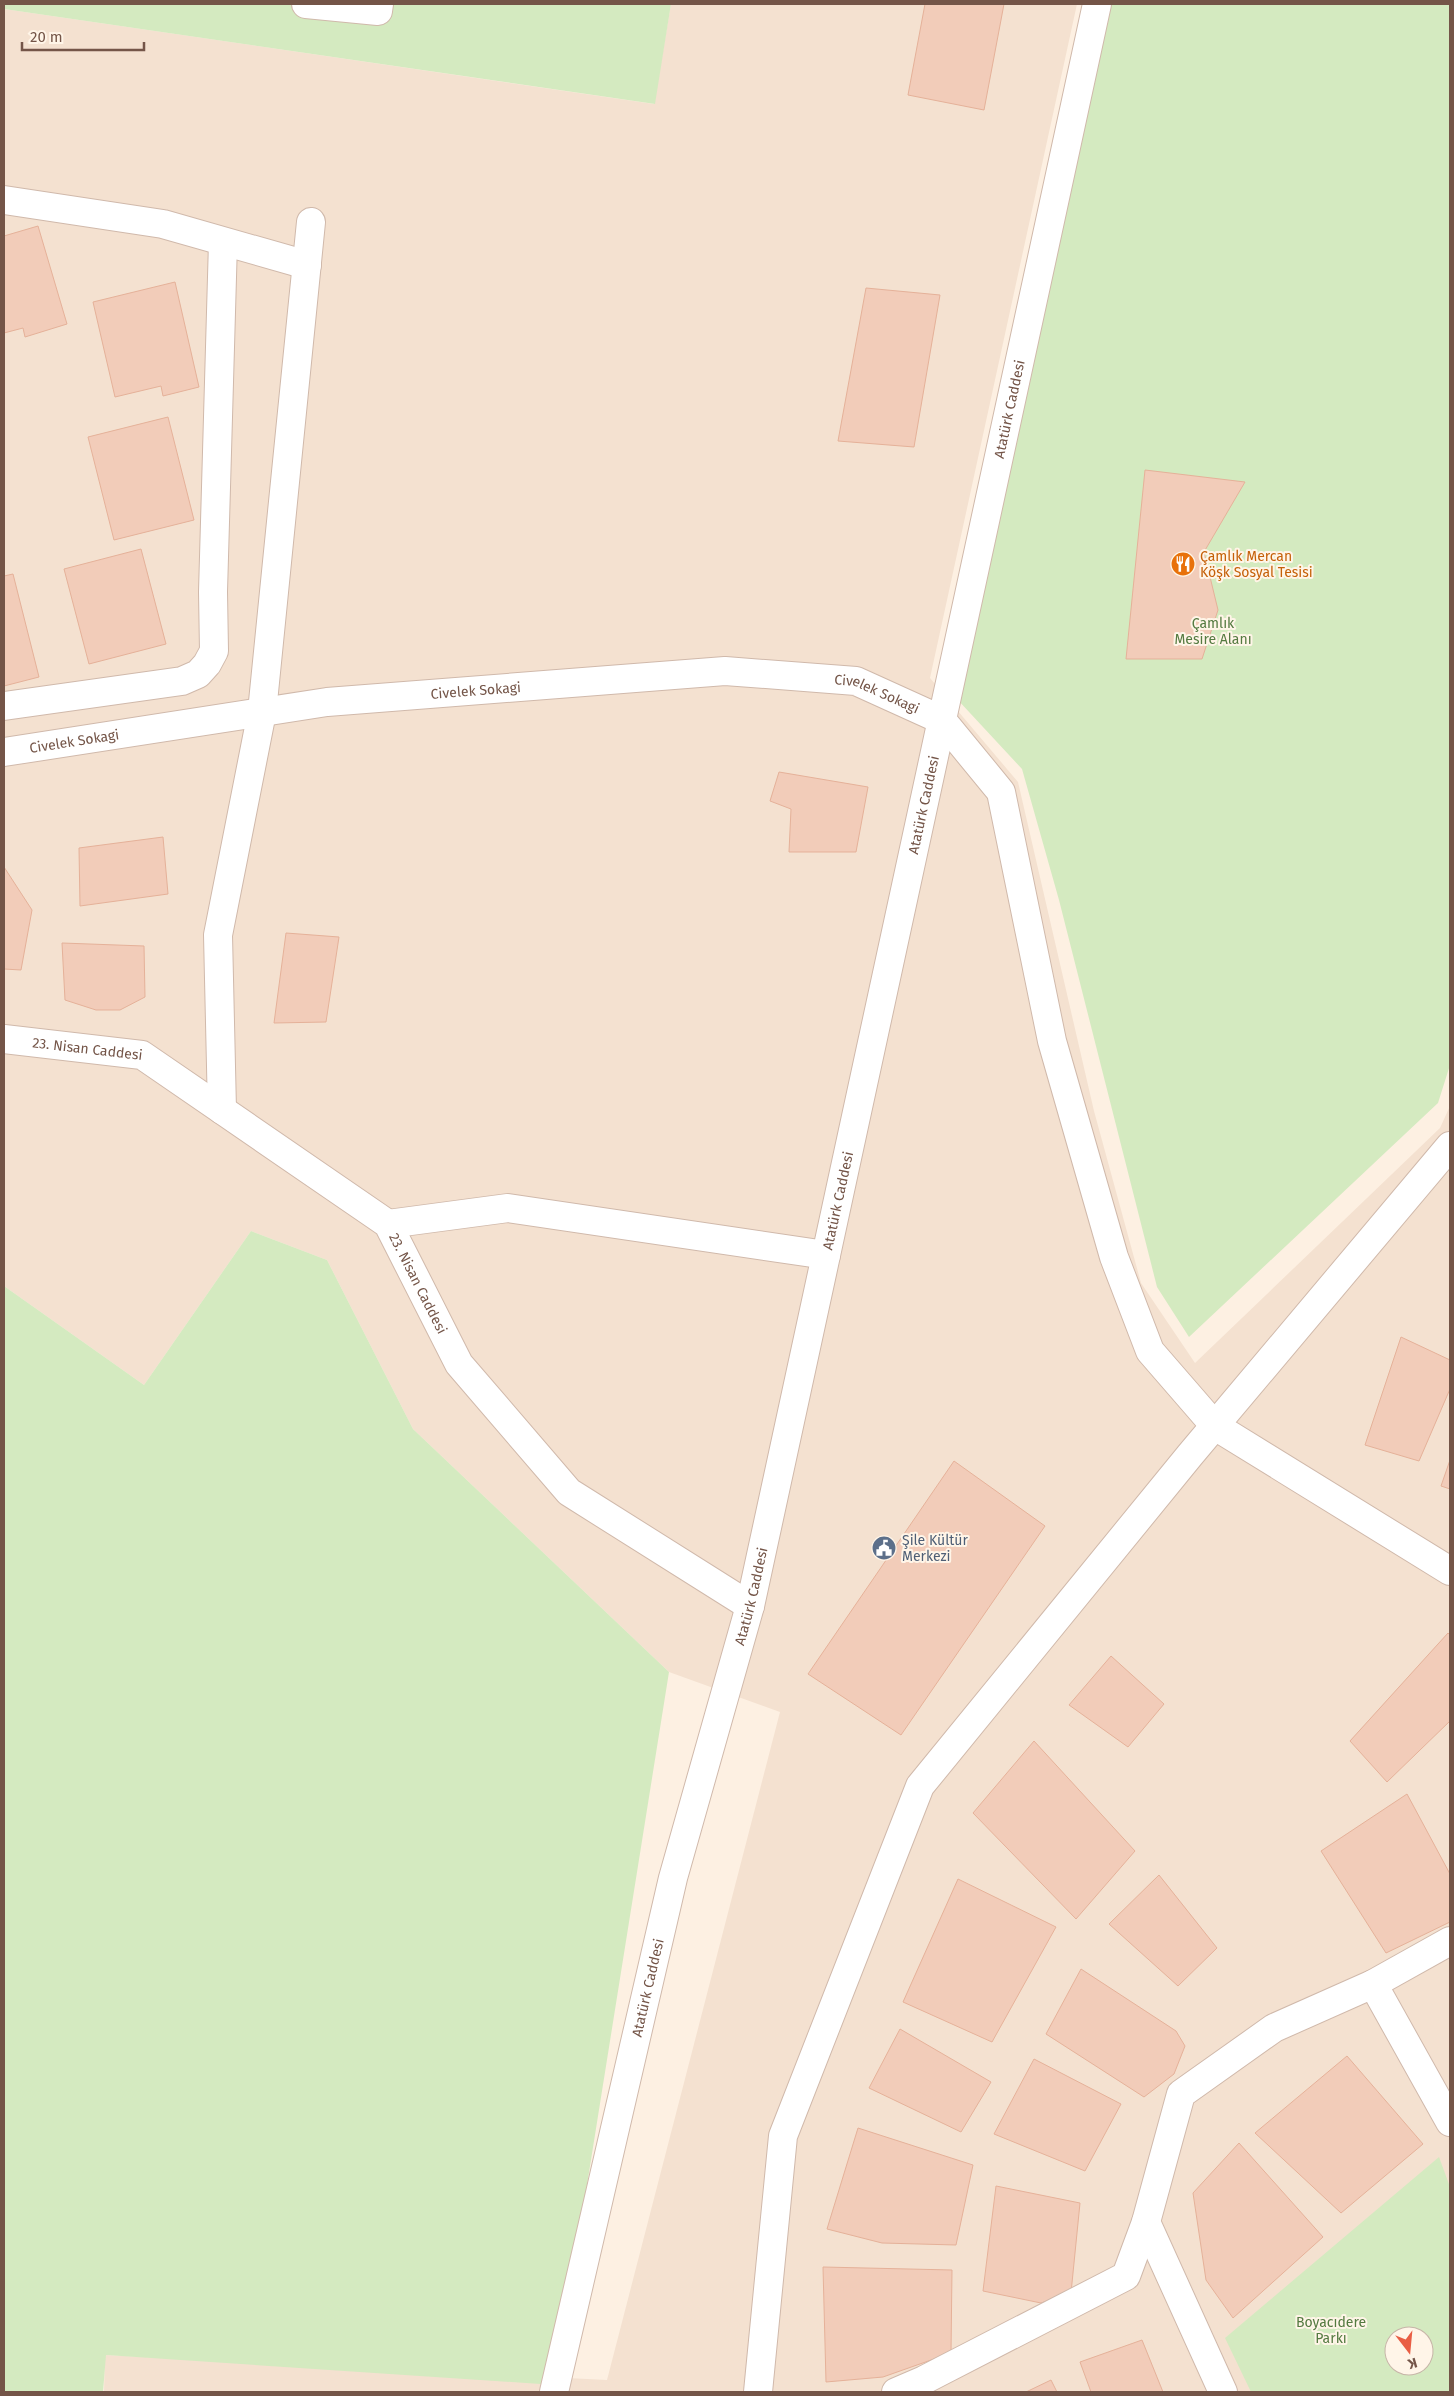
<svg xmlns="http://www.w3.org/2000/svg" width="1454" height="2396" font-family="'Fira Sans',sans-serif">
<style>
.residential{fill:#f4e1d0;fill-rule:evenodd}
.green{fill:#d4eac0;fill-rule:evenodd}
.building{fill:#f2ccb9;stroke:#e5b199}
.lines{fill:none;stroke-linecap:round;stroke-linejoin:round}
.minor-casing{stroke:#d0b9ab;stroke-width:30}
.minor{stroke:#fff;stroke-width:28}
.labels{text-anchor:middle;stroke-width:4;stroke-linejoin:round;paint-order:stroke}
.street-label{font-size:14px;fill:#745548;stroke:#fff5e8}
.food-label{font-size:14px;fill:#c56008;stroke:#fff5e8;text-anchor:start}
.park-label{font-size:14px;fill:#547a40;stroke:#fff5e8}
.service-label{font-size:14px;fill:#4e5e75;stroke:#fff5e8;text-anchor:start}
</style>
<rect width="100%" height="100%" fill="#fdf0e2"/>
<path class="residential" d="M671 4H1077L930 678 1018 782 1094 1111 1141 1283 1195 1363 1440 1128 1450 1106V2392H104L105 2355 607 2380 780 1712 669 1672 413 1429 327 1260 251 1231 144 1385 4 1286V9L654 104ZM1394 2336H1424V2366H1394Z"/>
<g class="green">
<path d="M4 4H671L655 104 4 9Z"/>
<path d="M1106 4H1450V1065L1438 1103 1189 1337 1157 1287 1059 900 1022 769 957 699Z"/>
<path d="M251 1231 327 1260 413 1429 669 1672 555 2385 106 2355 103 2392H4V1286L144 1385Z"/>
<path d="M1439 2157 1450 2187V2392H1251L1225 2338ZM1394 2336H1424V2366H1394Z"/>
</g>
<g class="building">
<path d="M925 4H1004L984 110 908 95Z"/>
<path d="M38 226 67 324 25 337 23 328 4 333V236Z"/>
<path d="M175 282 199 387 163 396 161 386 115 397 93 302Z"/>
<path d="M866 288 940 295 914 447 838 441Z"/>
<path d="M168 417 194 520 114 540 88 437Z"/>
<path d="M1145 470 1245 482 1204 552 1218 610 1202 659H1126Z"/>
<path d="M141 549 166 644 89 664 64 569Z"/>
<path d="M13 574 39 677 4 686V576Z"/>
<path d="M779 772 868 787 856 852H789L791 809 770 801Z"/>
<path d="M163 837 168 894 80 906 79 848Z"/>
<path d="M4 867 32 910 21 970 4 969Z"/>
<path d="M286 933 339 937 326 1022 274 1023Z"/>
<path d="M62 943 144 946 145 997 120 1010H96L65 1000Z"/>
<path d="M1401 1337 1450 1360V1389L1419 1461 1365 1445Z"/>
<path d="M1450 1460V1489L1441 1486Z"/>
<path d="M954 1461 1045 1526 901 1735 808 1674Z"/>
<path d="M1448 1633 1450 1635V1721L1387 1782 1350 1741Z"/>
<path d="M1111 1656 1164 1704 1128 1747 1069 1705Z"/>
<path d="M1034 1741 1135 1851 1076 1919 973 1813Z"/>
<path d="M1407 1794 1450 1874V1922L1386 1953 1321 1851Z"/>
<path d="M1159 1875 1217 1948 1178 1986 1109 1924Z"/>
<path d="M958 1879 1056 1927 992 2042 903 2002Z"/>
<path d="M1081 1969 1176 2031 1185 2046 1174 2074 1144 2097 1046 2034Z"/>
<path d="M900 2029 991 2082 961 2132 869 2088Z"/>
<path d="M1347 2056 1423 2144 1341 2213 1255 2133Z"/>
<path d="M1034 2059 1121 2104 1085 2171 994 2134Z"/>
<path d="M858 2128 973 2165 956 2245 882 2243 827 2229Z"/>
<path d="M1239 2143 1323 2237 1233 2318 1206 2280 1193 2193Z"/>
<path d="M996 2186 1080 2203 1071 2293 1041 2303 983 2291Z"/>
<path d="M823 2267 952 2270 951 2353 883 2377 826 2382Z"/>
<path d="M1142 2340 1163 2392H1091L1080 2362Z"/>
<path d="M1051 2380 1057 2392H1026Z"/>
</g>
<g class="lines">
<defs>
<g id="minor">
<path d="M306 4 378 11 379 4"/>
<path d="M4 200 163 224 307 265"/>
<path d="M4 706 182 681 198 674 207 664 214 651 213 592 223 242"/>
<path id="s1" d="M4 752 327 702 725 671 856 681 942 720 1001 792 1052 1041 1114 1257 1150 1351 1215 1426 1450 1571"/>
<path id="s2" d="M4 1039 142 1055 388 1224 459 1364 569 1492 750 1606"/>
<path d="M222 1110 218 935 262 712 311 222"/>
<path d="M388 1224 508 1208 826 1255"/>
<path d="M1373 1984 1450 2122"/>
<path d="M1146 2222 1223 2392"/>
<path id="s3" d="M554 2392 673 1878 750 1606 1097 4"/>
<path d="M758 2392 783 2136 920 1786 1190 1455 1450 1146"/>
<path d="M896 2392 924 2380 1126 2276 1146 2222 1181 2094 1274 2028 1373 1984 1450 1941"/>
</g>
</defs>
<use href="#minor" class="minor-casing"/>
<use href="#minor" class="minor"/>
</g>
<defs>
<symbol id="restaurant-disc" viewBox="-11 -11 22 22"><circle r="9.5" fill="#e8710a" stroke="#fff5e8"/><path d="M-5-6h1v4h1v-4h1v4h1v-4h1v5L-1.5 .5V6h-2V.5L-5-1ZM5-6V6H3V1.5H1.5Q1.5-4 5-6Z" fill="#fff"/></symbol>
<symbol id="civic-disc" viewBox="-11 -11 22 22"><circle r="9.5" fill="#5c6f8a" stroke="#fff5e8"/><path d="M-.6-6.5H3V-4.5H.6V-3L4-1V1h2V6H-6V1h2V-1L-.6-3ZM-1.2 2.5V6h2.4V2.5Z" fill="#fff"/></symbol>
</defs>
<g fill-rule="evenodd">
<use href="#restaurant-disc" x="1169" y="550" width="28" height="28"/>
<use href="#civic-disc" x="870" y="1534" width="28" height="28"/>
</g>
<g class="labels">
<g class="street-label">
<text dy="5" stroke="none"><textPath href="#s3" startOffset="2035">Atatürk Caddesi</textPath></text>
<text dy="5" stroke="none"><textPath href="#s1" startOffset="476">Civelek Sokagi</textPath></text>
<text dy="5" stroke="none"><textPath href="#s1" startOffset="881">Civelek Sokagi</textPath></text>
<text dy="5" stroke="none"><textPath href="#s1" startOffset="71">Civelek Sokagi</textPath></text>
<text dy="5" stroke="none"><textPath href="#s3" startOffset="1630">Atatürk Caddesi</textPath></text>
<text dy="5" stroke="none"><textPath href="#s2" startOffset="84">23. Nisan Caddesi</textPath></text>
<text dy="5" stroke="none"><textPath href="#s3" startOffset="1225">Atatürk Caddesi</textPath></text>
<text dy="5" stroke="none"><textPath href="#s2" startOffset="504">23. Nisan Caddesi</textPath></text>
<text dy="5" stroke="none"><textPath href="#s3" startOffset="820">Atatürk Caddesi</textPath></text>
<text dy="5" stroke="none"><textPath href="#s3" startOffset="415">Atatürk Caddesi</textPath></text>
</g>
<g class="food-label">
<text x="1200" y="561">Çamlık Mercan<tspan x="1200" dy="16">Köşk Sosyal Tesisi</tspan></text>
</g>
<g class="park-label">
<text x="1213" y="628">Çamlık<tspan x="1213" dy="16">Mesire Alanı</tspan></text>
<text x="1331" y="2327">Boyacıdere<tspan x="1331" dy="16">Parkı</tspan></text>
</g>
<g class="service-label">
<text x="902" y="1545">Şile Kültür<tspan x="902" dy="16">Merkezi</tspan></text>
</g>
</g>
<rect width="1454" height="2396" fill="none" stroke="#745548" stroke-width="10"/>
<g transform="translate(1409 2351) rotate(164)"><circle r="24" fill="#fff5e8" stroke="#c7b5a8"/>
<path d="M0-4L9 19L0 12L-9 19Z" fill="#e95e44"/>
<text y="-8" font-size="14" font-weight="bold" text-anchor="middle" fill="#745548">K</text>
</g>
<path d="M22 42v8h122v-8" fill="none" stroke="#745548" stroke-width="2.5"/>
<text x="30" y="42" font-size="15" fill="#745548" stroke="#fff5e8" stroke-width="4" paint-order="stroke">20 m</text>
</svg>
